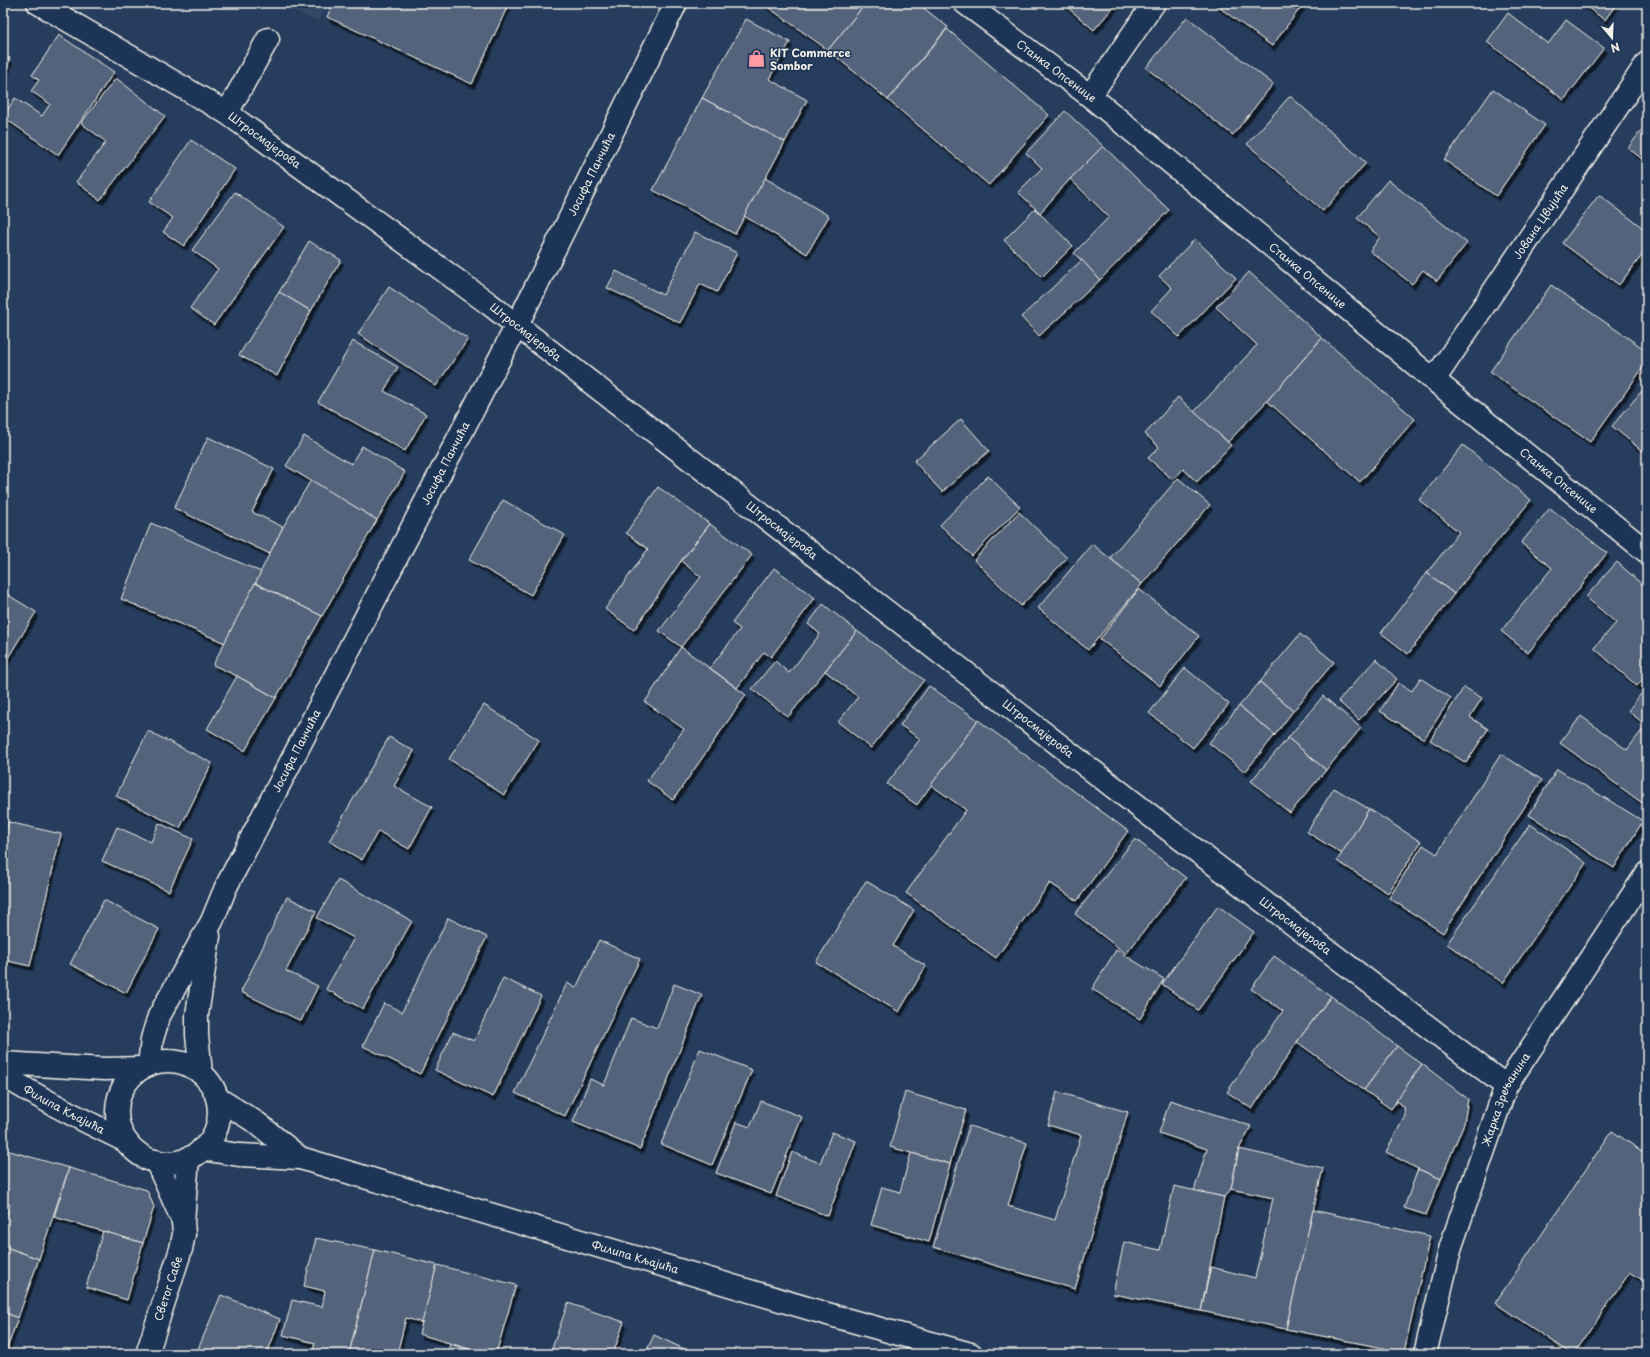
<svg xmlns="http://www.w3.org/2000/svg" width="1650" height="1357" font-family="'Playpen Sans',sans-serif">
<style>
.built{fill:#334966}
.building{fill:#52647b;stroke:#f4f1e8;filter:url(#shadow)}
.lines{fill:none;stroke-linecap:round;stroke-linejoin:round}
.minor-casing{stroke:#f4f1e8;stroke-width:25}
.minor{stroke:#1d3557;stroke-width:22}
.labels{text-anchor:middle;stroke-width:3;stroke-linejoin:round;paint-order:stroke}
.poi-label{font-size:11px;font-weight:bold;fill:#f4f1e8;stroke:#1d3557;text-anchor:start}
.street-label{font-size:11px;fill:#f4f1e8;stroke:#1d3557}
</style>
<defs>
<filter id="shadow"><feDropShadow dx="2.5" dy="4.5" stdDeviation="0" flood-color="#0009"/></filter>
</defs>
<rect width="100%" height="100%" fill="#263d5d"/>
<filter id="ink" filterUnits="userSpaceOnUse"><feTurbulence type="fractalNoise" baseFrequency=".025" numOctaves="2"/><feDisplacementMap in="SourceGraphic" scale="8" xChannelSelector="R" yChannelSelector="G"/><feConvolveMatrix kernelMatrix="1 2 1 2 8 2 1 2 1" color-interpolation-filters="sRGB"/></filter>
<g filter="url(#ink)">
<path class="built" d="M273 3H325L318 21Z"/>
<g class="building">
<path d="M333 3H509L472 84 327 17Z"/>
<path d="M762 3H866L828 50Z"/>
<path d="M866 3H917L948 27 888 100 828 50Z"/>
<path d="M1062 3H1117L1094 30Z"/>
<path d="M1213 3H1304L1272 46Z"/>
<path d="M1581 3H1617L1605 20Z"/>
<path d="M1508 13 1548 44 1566 20 1604 48 1564 100 1487 42Z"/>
<path d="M1187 17 1273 84 1233 135 1146 68Z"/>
<path d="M746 19 790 42 769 79 807 100 785 142 702 98Z"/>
<path d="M947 29 1049 115 989 185 888 100Z"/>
<path d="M59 35 114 72 58 155 3 117 15 98 42 116 50 104 31 91 39 80 32 75Z"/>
<path d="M3 56 10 58 3 82Z"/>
<path d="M116 78 165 116 100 200 76 182 106 142 81 123Z"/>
<path d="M1493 89 1545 125 1496 196 1444 160Z"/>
<path d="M1290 96 1366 163 1323 211 1247 144Z"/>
<path d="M702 98 785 142 735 234 653 190Z"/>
<path d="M1065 111 1103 146 1070 179 1040 213 1018 192 1042 168 1026 153Z"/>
<path d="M1647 123V163L1628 148Z"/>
<path d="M191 140 235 169 184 246 163 232 173 218 149 202Z"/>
<path d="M1103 146 1169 210 1100 280 1074 253 1109 217 1070 179Z"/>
<path d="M765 178 829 216 807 254 744 216Z"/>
<path d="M1388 180 1467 243 1437 281 1423 270 1412 284 1370 251 1380 237 1357 218Z"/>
<path d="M235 192 284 227 214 325 190 308 218 269 192 250Z"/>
<path d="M1599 195 1647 231V249L1619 285 1562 243Z"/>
<path d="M1035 209 1073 246 1042 277 1004 240Z"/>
<path d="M695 232 737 253 717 292 700 284 680 323 607 288 616 271 663 295Z"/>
<path d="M1195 239 1236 278 1179 337 1151 311 1172 288 1159 276Z"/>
<path d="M309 241 341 260 311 311 279 292Z"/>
<path d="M1082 260 1100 280 1039 336 1021 317Z"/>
<path d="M1249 272 1322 338 1267 401 1228 442 1194 412 1257 345 1216 307Z"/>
<path d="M1551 285 1647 351V362L1590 442 1490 372Z"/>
<path d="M389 287 468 339 436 386 358 334Z"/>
<path d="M279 292 311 311 277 376 239 355Z"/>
<path d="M1322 338 1415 419 1360 482 1267 401Z"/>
<path d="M353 341 398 367 384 391 426 414 405 451 318 402Z"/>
<path d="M1647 385V455L1612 426Z"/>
<path d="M1178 397 1231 445 1197 482 1183 469 1173 480 1148 458 1159 447 1145 434Z"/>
<path d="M961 419 989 451 942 492 914 461Z"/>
<path d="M304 436 351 464 362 446 405 472 377 520 286 466Z"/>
<path d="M208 437 274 469 252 512 283 527 270 554 174 508Z"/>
<path d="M1463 445 1531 500 1454 594 1427 573 1459 532 1419 500Z"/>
<path d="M988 476 1020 507 972 556 940 525Z"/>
<path d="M1178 478 1210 505 1142 584 1110 558Z"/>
<path d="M311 480 377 520 322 616 255 583 283 527Z"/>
<path d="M658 487 710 524 681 561 634 630 605 609 648 549 626 533Z"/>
<path d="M503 500 565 535 531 595 469 560Z"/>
<path d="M1550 508 1607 553 1528 653 1501 631 1552 568 1521 543Z"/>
<path d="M1019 512 1067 558 1021 606 974 560Z"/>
<path d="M151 523 261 572 225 643 121 599Z"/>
<path d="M710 524 752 555 681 647 659 631 701 577 681 561Z"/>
<path d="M1092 544 1142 584 1088 650 1038 608Z"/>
<path d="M1617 562 1647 589V675L1637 686 1594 648 1616 623 1586 597Z"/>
<path d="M774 568 815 598 771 657 764 652 737 688 710 668 740 629 732 623Z"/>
<path d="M1427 573 1454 594 1408 654 1381 633Z"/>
<path d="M255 583 322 616 276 698 237 676 213 665Z"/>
<path d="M1139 589 1199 636 1160 686 1100 639Z"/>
<path d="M3 592 36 612 3 666Z"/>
<path d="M823 604 857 631 788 717 752 689 775 661 789 673 820 634 808 624Z"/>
<path d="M857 631 924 680 871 748 838 722 858 697 825 671Z"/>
<path d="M1300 634 1334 662 1293 711 1260 682Z"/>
<path d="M681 647 746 695 673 800 647 781 684 729 645 702Z"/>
<path d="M1376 659 1397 679 1359 720 1338 701Z"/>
<path d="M1185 668 1229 704 1193 748 1149 713Z"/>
<path d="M237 676 276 698 245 751 207 729Z"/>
<path d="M1420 678 1451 698 1424 739 1380 711 1398 683 1412 691Z"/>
<path d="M1260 682 1293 711 1275 735 1239 706Z"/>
<path d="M929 686 978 720 917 805 887 784 920 739 900 725Z"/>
<path d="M1647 686V726L1628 711Z"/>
<path d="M1464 687 1482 698 1470 717 1488 729 1466 763 1430 740Z"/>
<path d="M1323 696 1361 728 1326 770 1288 738Z"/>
<path d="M484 705 539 740 504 795 449 759Z"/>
<path d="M1239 706 1275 735 1245 772 1209 743Z"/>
<path d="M1581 716 1627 750 1646 725 1647 726V802L1645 805 1560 743Z"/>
<path d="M978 720 1128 831 1077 901 1050 883 996 958 906 893 966 810 931 785Z"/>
<path d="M148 731 212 763 180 828 116 796Z"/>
<path d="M389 737 414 751 394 786 432 807 409 849 378 831 362 860 329 841Z"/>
<path d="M1288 738 1326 770 1290 813 1251 781Z"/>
<path d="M1501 754 1542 780 1443 933 1389 898 1423 845 1437 854Z"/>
<path d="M1557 769 1643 821 1614 868 1529 815Z"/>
<path d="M1334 788 1369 809 1342 854 1307 832Z"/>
<path d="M1369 809 1421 842 1388 893 1337 861Z"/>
<path d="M8 822 61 834 30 966 3 960V845Z"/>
<path d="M159 823 193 839 169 891 102 861 117 827 151 842Z"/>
<path d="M1530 824 1586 863 1503 983 1447 944Z"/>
<path d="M1135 839 1186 878 1126 954 1075 914Z"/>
<path d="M338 880 412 921 363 1009 326 989 354 938 317 918Z"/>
<path d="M866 881 914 910 893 946 926 966 899 1012 816 962Z"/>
<path d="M287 897 316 911 286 971 318 986 301 1021 241 992Z"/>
<path d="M104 900 159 929 126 993 70 964Z"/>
<path d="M1218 906 1254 932 1198 1010 1162 984Z"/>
<path d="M448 918 487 937 420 1074 363 1046 384 1003 402 1012Z"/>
<path d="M599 940 640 959 565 1116 515 1093 567 983 576 988Z"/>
<path d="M1116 950 1164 979 1140 1019 1092 989Z"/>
<path d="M1274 956 1331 996 1297 1042 1252 1109 1227 1092 1283 1011 1251 989Z"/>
<path d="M503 978 541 996 493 1097 435 1070 453 1032 474 1041Z"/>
<path d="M674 984 702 995 640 1149 573 1122 590 1079 604 1085 631 1018 657 1028Z"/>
<path d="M1331 996 1397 1046 1364 1090 1297 1042Z"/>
<path d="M1397 1046 1422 1064 1391 1109 1364 1090Z"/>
<path d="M700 1049 752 1070 712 1165 661 1144Z"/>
<path d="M1422 1064 1468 1099 1464 1123 1441 1179 1418 1169 1386 1152 1405 1116 1404 1107 1396 1101Z"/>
<path d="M905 1092 966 1110 950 1164 890 1147Z"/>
<path d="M1057 1092 1128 1112 1075 1289 933 1247 969 1126 1027 1143 1008 1206 1055 1220 1081 1135 1048 1125Z"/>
<path d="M1170 1100 1251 1126 1239 1149 1231 1189 1224 1197 1194 1191 1207 1149 1159 1133Z"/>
<path d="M761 1101 802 1117 771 1194 716 1173 736 1122 750 1127Z"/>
<path d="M1612 1131 1643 1152 1647 1147V1283L1630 1272 1574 1354H1571L1495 1303Z"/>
<path d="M832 1132 856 1141 828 1216 776 1196 792 1152 820 1163Z"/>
<path d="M3 1149 69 1168 39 1259 3 1246V1227L10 1205 3 1202Z"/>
<path d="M1239 1149 1323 1168 1286 1329 1201 1311 1211 1267 1255 1278 1273 1198 1231 1189Z"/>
<path d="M911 1153 950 1164 929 1242 871 1225 882 1187 900 1192Z"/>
<path d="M69 1168 147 1190 154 1207 143 1243 54 1217Z"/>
<path d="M1418 1169 1441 1179 1426 1215 1404 1208Z"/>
<path d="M1174 1186 1224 1197 1201 1311 1113 1294 1124 1242 1160 1250Z"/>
<path d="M1313 1210 1430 1236 1404 1352 1286 1329Z"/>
<path d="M103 1231 143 1243 127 1300 86 1287Z"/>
<path d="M316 1238 375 1250 349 1354H312L315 1343 283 1335 292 1300 322 1307 325 1291 304 1286Z"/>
<path d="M3 1246 39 1259 18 1318 3 1312Z"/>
<path d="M375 1250 437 1265 423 1323 406 1318 397 1354H349Z"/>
<path d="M437 1265 516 1285 496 1354H486L419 1334Z"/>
<path d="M221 1295 280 1319 267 1354H196Z"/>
<path d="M568 1303 624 1322 613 1354H550Z"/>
<path d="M3 1312 18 1318 5 1354H3Z"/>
<path d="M654 1335 695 1354H645Z"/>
<path d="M450 1344 486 1354H447Z"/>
</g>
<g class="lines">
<defs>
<g id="minor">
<path id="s1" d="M38 3 227 113 488 303 1160 823 1506 1086"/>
<path id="s2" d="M965 3 1090 96 1434 380 1647 552"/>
<path d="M1090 96 1154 3"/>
<path d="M227 113 268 39"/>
<path id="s3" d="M1434 380 1647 63"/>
<circle cx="168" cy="1112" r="51"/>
<path d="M3 1063 104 1069 142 1068"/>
<path id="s4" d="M149 1065 152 1039 159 1016 212 921 226 887 517 325 676 3"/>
<path d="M201 1073 197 1035V1015L209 936"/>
<path id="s5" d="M3 1075C42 1100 84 1121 126 1141"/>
<path d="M217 1098 257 1123 300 1158"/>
<path id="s6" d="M202 1149 239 1155 300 1158 841 1318 971 1354"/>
<path d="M156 1161 182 1219"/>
<path id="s7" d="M147 1354 181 1249 184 1234 183 1222 188 1158"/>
<path id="s8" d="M1425 1354 1451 1246 1506 1086 1647 873"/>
</g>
</defs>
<use href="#minor" class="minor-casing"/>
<use href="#minor" class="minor"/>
</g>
</g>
<defs>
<symbol id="shop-bare" viewBox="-9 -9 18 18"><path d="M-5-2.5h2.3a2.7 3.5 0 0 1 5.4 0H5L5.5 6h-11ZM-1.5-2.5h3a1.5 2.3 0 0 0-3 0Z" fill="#ff9aa2" stroke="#1d3557" stroke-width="2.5" paint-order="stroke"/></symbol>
</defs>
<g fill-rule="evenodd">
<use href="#shop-bare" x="744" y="46" width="25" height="25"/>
</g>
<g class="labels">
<g class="poi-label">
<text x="770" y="57">KIT Commerce<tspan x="770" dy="13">Sombor</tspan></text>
</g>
<g class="street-label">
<text dy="4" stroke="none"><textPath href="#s2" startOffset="114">Станка Опсенице</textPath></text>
<text dy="4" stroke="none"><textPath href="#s1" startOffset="265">Штросмајерова</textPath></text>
<text dy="4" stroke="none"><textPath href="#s4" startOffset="997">Јосифа Панчића</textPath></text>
<text dy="4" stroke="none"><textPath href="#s3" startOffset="191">Јована Цвијића</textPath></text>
<text dy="4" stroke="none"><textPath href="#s2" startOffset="438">Станка Опсенице</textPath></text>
<text dy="4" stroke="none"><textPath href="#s1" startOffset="589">Штросмајерова</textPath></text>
<text dy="4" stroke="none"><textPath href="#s4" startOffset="673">Јосифа Панчића</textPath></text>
<text dy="4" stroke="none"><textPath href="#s2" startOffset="762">Станка Опсенице</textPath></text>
<text dy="4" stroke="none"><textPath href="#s1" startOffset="913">Штросмајерова</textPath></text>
<text dy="4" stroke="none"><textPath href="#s1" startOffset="1237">Штросмајерова</textPath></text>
<text dy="4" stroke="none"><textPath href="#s4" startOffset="349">Јосифа Панчића</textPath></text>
<text dy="4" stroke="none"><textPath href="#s1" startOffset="1561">Штросмајерова</textPath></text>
<text dy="4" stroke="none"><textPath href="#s8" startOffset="268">Жарка Зрењанина</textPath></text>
<text dy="4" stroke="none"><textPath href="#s5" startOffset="70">Филипа Кљајића</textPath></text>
<text dy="4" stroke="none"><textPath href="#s6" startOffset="448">Филипа Кљајића</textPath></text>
<text dy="4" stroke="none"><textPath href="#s7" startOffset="69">Светог Саве</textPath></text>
</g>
</g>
<rect width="1650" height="1357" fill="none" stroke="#1d3557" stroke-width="16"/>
<rect x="8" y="8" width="1634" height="1341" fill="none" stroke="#f4f1e8" stroke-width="1.5" filter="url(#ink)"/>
<g transform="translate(1612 38) rotate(161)" stroke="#1d3557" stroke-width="3" paint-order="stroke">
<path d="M0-3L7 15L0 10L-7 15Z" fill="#f4f1e8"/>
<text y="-6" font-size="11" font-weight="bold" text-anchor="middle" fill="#f4f1e8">N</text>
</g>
</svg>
